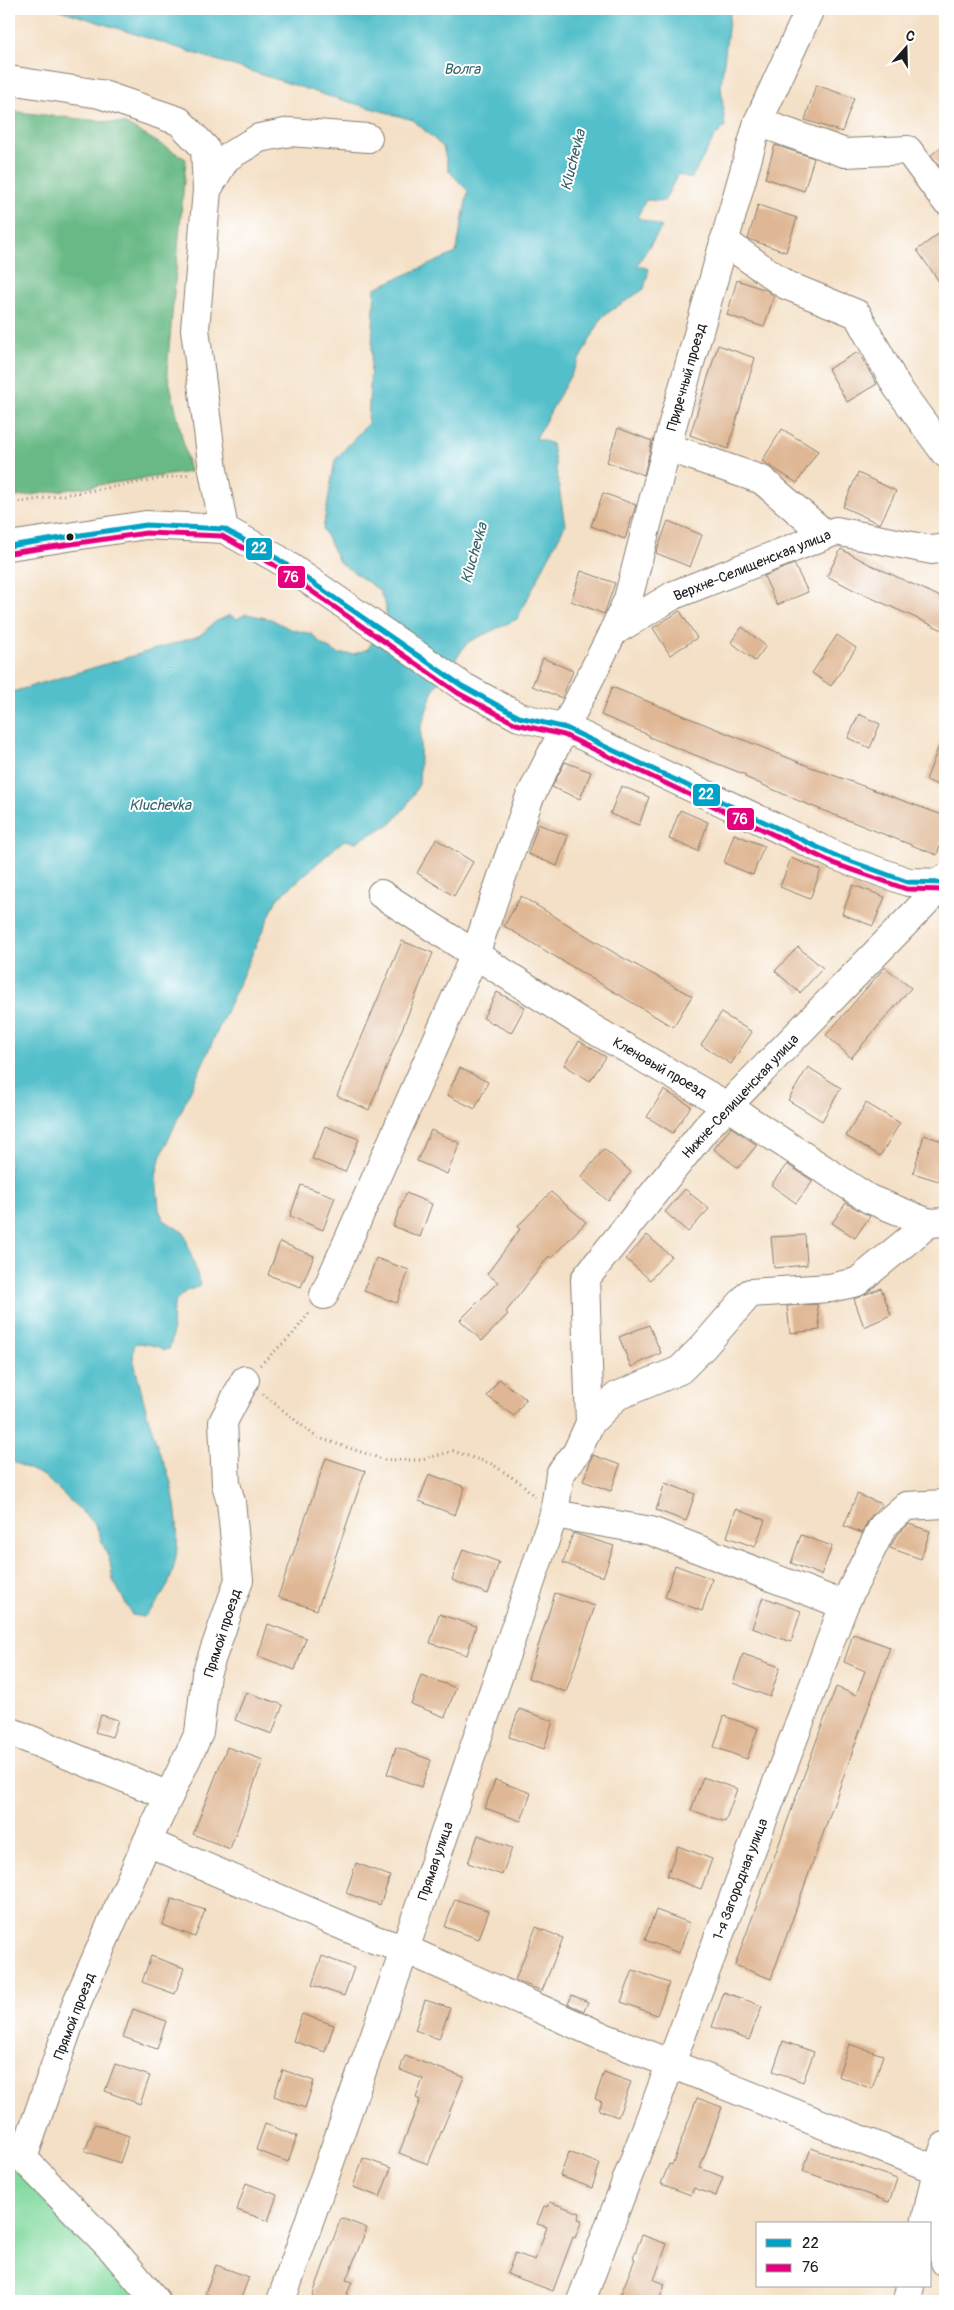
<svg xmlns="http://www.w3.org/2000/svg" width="954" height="2310" font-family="Pangolin,sans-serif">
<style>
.green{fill:#81d99e;stroke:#4e7a5d}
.forest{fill:#68b985;stroke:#426a50}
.water{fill:#52bfca;stroke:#376e73}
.building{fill:#dfb794}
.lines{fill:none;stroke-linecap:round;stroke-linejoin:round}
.minor-casing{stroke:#887e71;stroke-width:30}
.path{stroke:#887e71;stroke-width:3;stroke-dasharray:1 4;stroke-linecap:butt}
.minor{stroke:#fff;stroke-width:28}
.bus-1-casing{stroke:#fff;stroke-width:9}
.bus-2-casing{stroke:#fff;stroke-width:9}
.bus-1{stroke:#01a2c5;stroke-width:5}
.bus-2{stroke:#e5007d;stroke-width:5}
.bus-dot{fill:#1c1c1c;stroke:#fff;stroke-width:2}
.labels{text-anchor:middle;stroke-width:4;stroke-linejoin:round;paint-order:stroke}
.street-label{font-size:14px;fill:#1c1c1c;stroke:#fff}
.water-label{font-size:15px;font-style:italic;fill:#34656a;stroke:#fff}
.line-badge{stroke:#fff;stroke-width:2}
.badge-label{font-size:14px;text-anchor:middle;font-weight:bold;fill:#fff}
</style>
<rect width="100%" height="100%" fill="#fff"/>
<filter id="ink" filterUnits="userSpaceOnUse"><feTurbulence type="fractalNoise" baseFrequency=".02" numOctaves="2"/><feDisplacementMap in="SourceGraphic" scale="10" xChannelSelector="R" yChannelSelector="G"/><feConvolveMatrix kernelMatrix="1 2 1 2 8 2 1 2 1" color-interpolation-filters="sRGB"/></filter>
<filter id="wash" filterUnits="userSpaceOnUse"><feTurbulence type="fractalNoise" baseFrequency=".0096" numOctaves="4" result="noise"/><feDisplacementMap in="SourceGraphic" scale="20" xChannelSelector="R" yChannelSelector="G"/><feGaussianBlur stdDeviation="1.12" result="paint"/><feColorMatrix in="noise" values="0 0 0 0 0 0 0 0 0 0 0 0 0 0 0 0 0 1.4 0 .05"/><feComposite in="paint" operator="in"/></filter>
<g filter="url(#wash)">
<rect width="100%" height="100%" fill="#f4e0c6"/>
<path class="green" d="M9 2163 142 2301H9Z"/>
<path class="forest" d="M9 111 126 124 186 159 167 371 190 472 9 498Z"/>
<path class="water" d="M57 9H735L730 13 721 85 725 127 715 136 691 179 678 174 664 201 646 200 637 217 662 227 637 265 649 269 644 289 603 316 536 438 552 444 565 525 517 619 468 642 433 690 421 728 419 784 407 805 392 823 356 842 344 840 277 899 160 1158 156 1176 159 1210 164 1220 184 1233 200 1283 198 1287C158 1298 180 1327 169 1349L164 1350C156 1345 147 1344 137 1343L134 1346 133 1358C140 1385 146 1413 155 1439 159 1453 166 1465 170 1479 181 1528 185 1579 144 1617L132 1615 113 1580 110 1562 95 1524 44 1476 9 1460V693L199 636 215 622 230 615 237 619 246 614 271 619 290 629 312 634 321 644 339 654H354L368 649 386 618V606L379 590 339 562 323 529 335 460 368 423 375 288 456 253 468 191 449 171 443 147 413 120 328 96Z"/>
<g id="blocks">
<g class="building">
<path d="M816 85 854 98 842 132 805 120Z"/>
<path d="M945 144V174L931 155Z"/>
<path d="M775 145 814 158 804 191 765 178Z"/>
<path d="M758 205 797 218 786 252 748 239Z"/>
<path d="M945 229V290L917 250Z"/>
<path d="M737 280 766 290 774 296 764 327 727 315Z"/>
<path d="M718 345 755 358 728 449 690 435Z"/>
<path d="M858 352 877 384 847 402 828 369Z"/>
<path d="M618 428 652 441 644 475 607 462Z"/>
<path d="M782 429 818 451 797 483 762 461Z"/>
<path d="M858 473 896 491 880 524 843 507Z"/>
<path d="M603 493 636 505 625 539 591 526Z"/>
<path d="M668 521 702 535 690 567 656 553Z"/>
<path d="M841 549 869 564 945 599V631L856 591 827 576Z"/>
<path d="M794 564 808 592 777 605 764 576Z"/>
<path d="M581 571 615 583 604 614 571 601Z"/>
<path d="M680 611 697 638 670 655 653 628Z"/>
<path d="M742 627 766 646 755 661 731 642Z"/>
<path d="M837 635 856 648 831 686 812 673Z"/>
<path d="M543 658 573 671 562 698 532 686Z"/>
<path d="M612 687 811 767 945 816V829L937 855 799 801 745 777 746 775 649 737V735L601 715Z"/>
<path d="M859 714 880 724 870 748 848 738Z"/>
<path d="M944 733H945V788L926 780Z"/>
<path d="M565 762 591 772 580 799 552 787Z"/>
<path d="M621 786 649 797 639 825 610 814Z"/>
<path d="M680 810 708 822 698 851 669 839Z"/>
<path d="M538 824 568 836 557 866 528 854Z"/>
<path d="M734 834 764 846 753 875 724 863Z"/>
<path d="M436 839 473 862 454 896 417 873Z"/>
<path d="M791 858 821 870 810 899 780 887Z"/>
<path d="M853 885 885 897 873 926 842 914Z"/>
<path d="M521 896 618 955 692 996 673 1027 504 926Z"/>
<path d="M402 941 433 953 369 1110 337 1096Z"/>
<path d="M798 947 823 968 800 993 775 971Z"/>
<path d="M885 967 911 988 851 1058 826 1035Z"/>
<path d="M497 992 525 1007 511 1033 483 1018Z"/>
<path d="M721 1013 752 1032 731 1064 701 1045Z"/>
<path d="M579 1041 606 1057 590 1081 564 1065Z"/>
<path d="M808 1067 841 1088 822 1121 788 1100Z"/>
<path d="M460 1068 488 1082 475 1109 447 1095Z"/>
<path d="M664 1090 691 1106 673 1133 647 1117Z"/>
<path d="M866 1103 900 1123 880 1156 846 1136Z"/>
<path d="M325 1126 359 1139 345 1172 312 1159Z"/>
<path d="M731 1127 757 1145 738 1168 714 1149Z"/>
<path d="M431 1130 460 1143 447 1174 417 1161Z"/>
<path d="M924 1135 945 1142V1183L913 1173Z"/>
<path d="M604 1149 631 1172 608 1201 581 1177Z"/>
<path d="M787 1164 813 1181 796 1203 771 1185Z"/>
<path d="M301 1185 335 1197 323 1230 290 1216Z"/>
<path d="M685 1189 709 1209 688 1232 665 1212Z"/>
<path d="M551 1192 586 1222 551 1258 549 1256 506 1312 508 1314 482 1341 460 1320 498 1282 487 1274 520 1229 517 1227Z"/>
<path d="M406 1193 432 1204 420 1237 393 1226Z"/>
<path d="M846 1203 870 1216 855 1238 832 1223Z"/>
<path d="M647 1235 671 1256 650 1280 626 1259Z"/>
<path d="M805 1235 807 1265 774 1268 771 1237Z"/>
<path d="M280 1242 314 1256 301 1287 268 1275Z"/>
<path d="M376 1258 409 1270 397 1303 364 1291Z"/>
<path d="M881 1288 891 1315 864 1327 854 1299Z"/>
<path d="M817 1304 820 1330 790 1333 787 1306Z"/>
<path d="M649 1325 661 1353 631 1367 619 1337Z"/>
<path d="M499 1379 526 1399 514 1416 487 1396Z"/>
<path d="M593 1455 620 1465 611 1491 583 1481Z"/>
<path d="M326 1458 365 1471 317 1610 278 1597Z"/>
<path d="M429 1474 465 1487 455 1515 419 1501Z"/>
<path d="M665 1483 695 1494 686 1521 656 1510Z"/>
<path d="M857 1494 882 1504 869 1519 862 1533 844 1526Z"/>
<path d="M736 1509 765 1520 755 1547 727 1537Z"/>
<path d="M909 1524 930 1531 921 1559 890 1548 896 1536Z"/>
<path d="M573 1533 614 1546 603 1577 563 1563Z"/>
<path d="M801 1535 832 1546 821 1575 791 1563Z"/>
<path d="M463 1549 499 1562 488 1594 452 1580Z"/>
<path d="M675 1565 712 1579 702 1611 665 1597Z"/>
<path d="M555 1593 595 1606 566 1692 528 1678Z"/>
<path d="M763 1597 801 1611 791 1642 752 1628Z"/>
<path d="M439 1614 476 1626 467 1655 430 1643Z"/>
<path d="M268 1624 306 1638 295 1670 258 1656Z"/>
<path d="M853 1634 890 1647 771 1979 735 1965 836 1687 856 1695 865 1671 844 1662Z"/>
<path d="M743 1654 780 1667 770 1697 733 1683Z"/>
<path d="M421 1675 456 1688 445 1717 411 1704Z"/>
<path d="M246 1692 283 1705 272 1734 235 1720Z"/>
<path d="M519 1709 553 1721 544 1749 509 1737Z"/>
<path d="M101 1715 118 1720 112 1737 95 1732Z"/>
<path d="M724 1716 758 1728 747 1759 714 1747Z"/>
<path d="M227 1747 263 1760 230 1849 193 1834Z"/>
<path d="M396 1747 431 1760 421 1787 387 1774Z"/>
<path d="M703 1777 737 1789 725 1822 691 1810Z"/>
<path d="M495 1780 531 1793 521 1821 485 1808Z"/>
<path d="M478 1835 512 1848 502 1875 468 1863Z"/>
<path d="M678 1846 712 1859 701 1889 667 1876Z"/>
<path d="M356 1863 390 1876 380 1905 346 1893Z"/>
<path d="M172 1899 205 1910 195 1937 163 1925Z"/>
<path d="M455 1899 489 1911 479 1939 445 1927Z"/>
<path d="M656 1910 690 1923 679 1953 645 1940Z"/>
<path d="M536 1927 563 1938 542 1991 515 1980Z"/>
<path d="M151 1956 184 1968 175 1994 142 1982Z"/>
<path d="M322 1956 354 1968 344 1996 312 1985Z"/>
<path d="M633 1970 669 1983 657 2015 621 2002Z"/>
<path d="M724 1992 762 2006 749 2040 712 2027Z"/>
<path d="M572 1995 588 2002 584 2011 568 2004Z"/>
<path d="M425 2000 450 2008 439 2039 415 2030Z"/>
<path d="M133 2009 166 2021 157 2049 123 2037Z"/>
<path d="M302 2014 334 2025 325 2052 293 2041Z"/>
<path d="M783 2041 814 2052 803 2082 773 2071Z"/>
<path d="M849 2044 883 2055 872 2089 838 2076Z"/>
<path d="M405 2056 464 2077 428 2164 399 2153 420 2100 416 2098 423 2079 400 2070Z"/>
<path d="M115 2064 150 2076 140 2104 105 2091Z"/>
<path d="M283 2070 314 2081 305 2108 274 2096Z"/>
<path d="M604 2072 631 2082 618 2117 599 2110 602 2102 595 2099Z"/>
<path d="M697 2098 722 2107 700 2168 723 2177 716 2196 694 2188 691 2195 661 2184 669 2164 672 2165Z"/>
<path d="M95 2124 129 2136 120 2163 85 2151Z"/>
<path d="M265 2124 297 2136 288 2162 256 2150Z"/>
<path d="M811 2148 897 2179 889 2202 803 2171Z"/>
<path d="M569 2152 600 2164 592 2188 560 2176Z"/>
<path d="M363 2158 391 2168 380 2197 353 2187Z"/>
<path d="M246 2183 277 2195 268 2221 237 2210Z"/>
<path d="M550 2202 580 2213 578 2219 582 2220 575 2238 573 2237 553 2291 507 2274 515 2253 535 2260 547 2227 537 2224 544 2206 548 2207Z"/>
<path d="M341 2218 367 2228 346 2280 352 2282 344 2301H322L312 2297Z"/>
<path d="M642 2235 667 2244 654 2280 665 2284 659 2301H618L635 2259 633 2258Z"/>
<path d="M216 2265 249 2277 240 2301H227L205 2293Z"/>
</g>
</g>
</g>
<g filter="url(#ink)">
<use href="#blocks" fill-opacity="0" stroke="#887e71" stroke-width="1"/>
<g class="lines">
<defs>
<g id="minor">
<path d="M9 80 100 94 179 121 205 148 207 190"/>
<path d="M758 122 810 9"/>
<path d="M724 241 786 285 857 314 897 387 945 453"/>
<path d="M667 447 762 480 826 535"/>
<path d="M224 529 213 470 195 329 207 190 226 158 259 138 290 132 368 138"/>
<path d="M9 546 146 525 224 529 278 559 462 686 519 717 566 728 836 856 908 882 945 883"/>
<path d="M613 632 628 599 673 423 758 122 845 153 908 150 945 200"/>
<path d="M381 894 579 1021 727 1106 869 1199 929 1223 945 1222"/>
<path d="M324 1295 475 954 529 799 613 632 674 595 836 531 932 550 945 548"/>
<path d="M590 1423 585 1279 707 1127 916 912 944 883 945 878"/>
<path d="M554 1514 651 1531 844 1605"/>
<path d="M9 1731 169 1796"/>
<path d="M147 1842 376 1940 405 1949 606 2038 937 2170"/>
<path d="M10 2145 113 2250 156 2301"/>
<path d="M23 2158 77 2002 147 1842 199 1733 206 1674 239 1580 231 1502 226 1484 223 1422 245 1380"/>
<path d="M930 2202 945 2262"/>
<path d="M925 2224 937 2170 945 2146"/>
<path d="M281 2301 405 1949 554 1514 560 1474 577 1452 590 1423 617 1396 680 1370 703 1347 750 1293 830 1288 857 1282 929 1223"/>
<path d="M581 2301 844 1605 883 1526 906 1506 945 1504"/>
<path d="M907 2301 910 2286"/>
</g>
</defs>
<use href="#minor" class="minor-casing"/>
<g class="path">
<path d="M9 504 191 474"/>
<path d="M260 1365 292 1335 310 1312"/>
<path d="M263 1394 316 1437 385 1460H422L453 1451 492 1464 522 1484 535 1497"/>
</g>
<use href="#minor" class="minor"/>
<defs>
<path id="bus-1" d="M9 546 146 525 224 529 278 559 462 686 519 717 566 728 836 856 908 882 945 883"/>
<path id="bus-2" d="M10 553 146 533 222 536 274 565 458 693 516 724 564 735 833 863 906 889 945 890"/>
</defs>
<use href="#bus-1" class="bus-1-casing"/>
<use href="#bus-2" class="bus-2-casing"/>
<use href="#bus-1" class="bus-1"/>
<use href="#bus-2" class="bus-2"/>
</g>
</g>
<circle class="bus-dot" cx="70" cy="537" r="4.5"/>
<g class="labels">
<g class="street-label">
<text transform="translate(686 377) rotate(-74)" y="5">Приречный проезд</text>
<text transform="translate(752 565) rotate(-22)" y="5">Верхне-Селищенская улица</text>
<text transform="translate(660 1067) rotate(30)" y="5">Кленовый проезд</text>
<text transform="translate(740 1096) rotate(-47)" y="5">Нижне-Селищенская улица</text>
<text transform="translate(222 1633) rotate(-72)" y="5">Прямой проезд</text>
<text transform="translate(435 1861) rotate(-71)" y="5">Прямая улица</text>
<text transform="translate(740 1879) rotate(-69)" y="5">1-я Загородная улица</text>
<text transform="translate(74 2016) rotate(-69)" y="5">Прямой проезд</text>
</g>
<g class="water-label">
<text x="462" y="74">Волга</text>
<text transform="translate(573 160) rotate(-76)" y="5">Kluchevka</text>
<text transform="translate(474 553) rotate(-74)" y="5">Kluchevka</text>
<text x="160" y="810">Kluchevka</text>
</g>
</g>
<g class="line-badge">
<rect x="245" y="537" width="28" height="24" rx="5" fill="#01a2c5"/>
<rect x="277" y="565" width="29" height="24" rx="5" fill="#e5007d"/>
<rect x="692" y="783" width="29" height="24" rx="5" fill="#01a2c5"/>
<rect x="726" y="807" width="29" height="24" rx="5" fill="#e5007d"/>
</g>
<g class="badge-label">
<text x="259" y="553">22</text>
<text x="291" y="582">76</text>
<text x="706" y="799">22</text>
<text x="740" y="824">76</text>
</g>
<rect width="954" height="2310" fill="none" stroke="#fff" stroke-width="30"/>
<rect x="756" y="2222" width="175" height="65" fill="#ffffff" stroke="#a4a4a4"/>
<rect x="766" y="2239" width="25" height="8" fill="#01a2c5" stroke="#a4a4a4"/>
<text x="802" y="2248" font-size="15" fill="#1c1c1c">22</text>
<rect x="766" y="2264" width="25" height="8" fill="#e5007d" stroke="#a4a4a4"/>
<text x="802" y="2272" font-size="15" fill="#1c1c1c">76</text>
<g transform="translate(906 48) rotate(20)" stroke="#ffffff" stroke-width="4" paint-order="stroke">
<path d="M0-4L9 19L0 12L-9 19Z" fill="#1c1c1c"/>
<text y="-8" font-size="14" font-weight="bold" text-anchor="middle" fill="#1c1c1c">С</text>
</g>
</svg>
